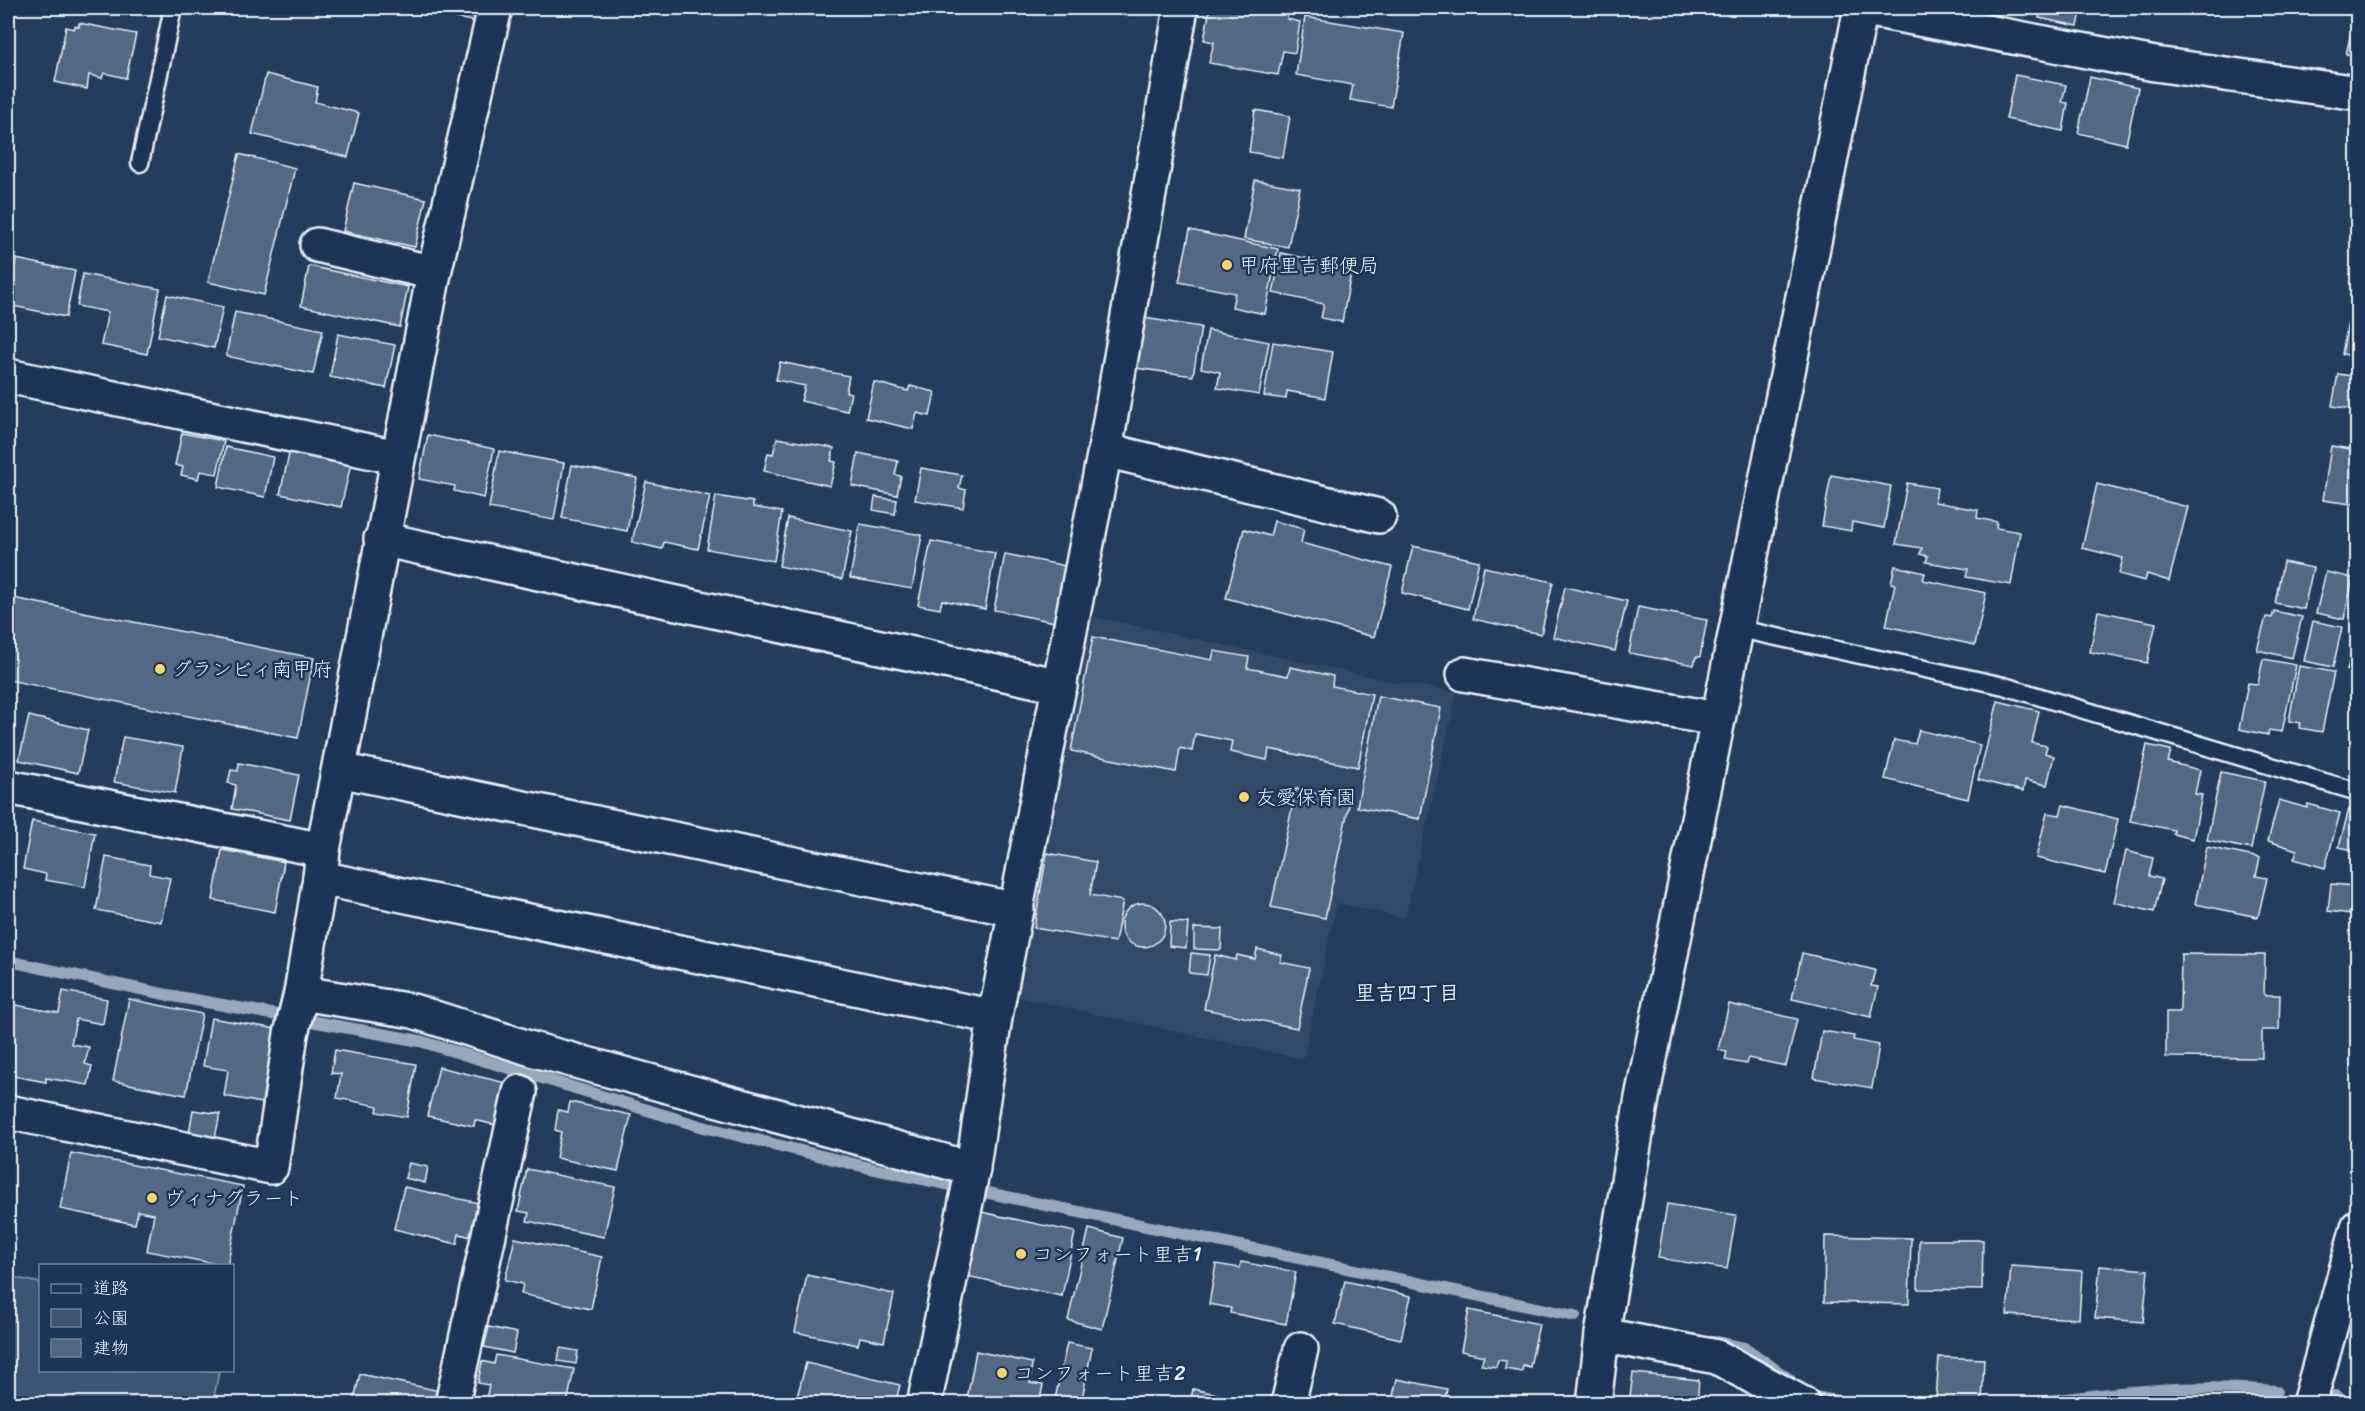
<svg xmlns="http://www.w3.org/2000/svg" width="2365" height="1411" font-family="Sriracha,'Klee One',sans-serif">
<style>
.built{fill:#334a68}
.green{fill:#3e5472;stroke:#93a2b5;stroke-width:1.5}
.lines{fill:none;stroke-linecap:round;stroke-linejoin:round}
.stream{stroke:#99a8ba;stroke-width:12}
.building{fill:#536782;stroke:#e8f1f8;stroke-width:1.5}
.lane-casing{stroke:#e8f1f8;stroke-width:21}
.street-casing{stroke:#e8f1f8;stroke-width:38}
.lane{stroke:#1d3557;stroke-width:16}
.street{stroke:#1d3557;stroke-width:33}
.poi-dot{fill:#ffd166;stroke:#1d3557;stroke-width:2}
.labels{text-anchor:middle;stroke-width:5;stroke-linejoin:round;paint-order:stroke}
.poi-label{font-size:20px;fill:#e8f1f8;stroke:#1d3557;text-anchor:start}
.neighbourhood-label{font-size:21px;font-weight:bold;fill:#e8f1f8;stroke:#1d3557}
</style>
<rect width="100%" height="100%" fill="#253d5d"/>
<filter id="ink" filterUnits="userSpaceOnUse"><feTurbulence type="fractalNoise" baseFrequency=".0167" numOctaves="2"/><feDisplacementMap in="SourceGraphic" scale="12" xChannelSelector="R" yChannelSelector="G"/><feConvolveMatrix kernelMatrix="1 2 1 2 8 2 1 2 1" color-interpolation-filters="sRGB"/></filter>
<g filter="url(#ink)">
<path class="built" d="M1090 616 1395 682 1457 692 1405 918 1337 903 1303 1059 1017 997Z"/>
<path class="green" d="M8 1276 40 1283V1370L219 1371 213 1403H8Z"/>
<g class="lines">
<g class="stream">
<path d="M8 961 168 995 420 1041 700 1126 874 1169 1575 1316"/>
<path d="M1713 1341 1745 1348 1790 1380"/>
<path d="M1804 1390 1814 1397 1854 1404"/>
<path d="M2335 1396 2348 1404"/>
<path d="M2026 1404C2107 1393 2194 1383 2276 1391"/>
</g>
</g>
<g class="building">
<path d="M444 8H479L477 22 442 15Z"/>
<path d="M1210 8H1254L1288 13 1287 19 1300 22 1295 53 1283 51 1278 75 1209 63 1214 42 1204 40Z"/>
<path d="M2042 8H2082L2078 26 2039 18Z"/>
<path d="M2357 8H2358V56L2346 54Z"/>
<path d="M1305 17 1404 33 1391 107 1350 100 1353 85 1296 75Z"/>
<path d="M79 23 136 34 126 78 104 73 102 78 89 75 87 89 55 82 66 27 74 29 75 26 79 27Z"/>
<path d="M266 74 318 87 315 102 359 113 348 157 252 134Z"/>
<path d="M2015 75 2066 85 2062 102 2068 103 2063 131 2006 119Z"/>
<path d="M2090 77 2138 88 2126 144 2078 133Z"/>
<path d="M1255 110 1290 116 1283 158 1249 152Z"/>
<path d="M239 154 295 168 264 295 208 282Z"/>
<path d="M1255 180 1300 188 1288 247 1244 239Z"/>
<path d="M354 183 426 199 415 247 343 231Z"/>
<path d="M1190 230 1278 249 1265 314 1232 307 1235 293 1179 282Z"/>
<path d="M1281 253 1352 268 1342 322 1321 318 1324 304 1273 293Z"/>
<path d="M16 259 75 271 66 317 8 305Z"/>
<path d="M309 266 408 287 400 327 301 306Z"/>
<path d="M83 274 160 289 147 354 101 345 108 312 77 306Z"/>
<path d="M167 295 223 307 214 348 158 336Z"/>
<path d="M235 312 323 330 313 374 226 356Z"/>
<path d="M1144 318 1201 327 1193 376 1136 368Z"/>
<path d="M2348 322 2358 323V357L2342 354Z"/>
<path d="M1208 330 1269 342 1259 395 1217 388 1220 372 1201 368Z"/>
<path d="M338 334 395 345 386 388 330 377Z"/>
<path d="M1273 342 1333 352 1325 398 1287 391 1286 399 1264 396Z"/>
<path d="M780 362 849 376 846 392 851 393 847 411 801 401 805 386 776 380Z"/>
<path d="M2338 374 2358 377V410L2332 406Z"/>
<path d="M874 382 908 391 910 386 935 392 930 416 917 413 913 429 866 418Z"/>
<path d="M182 433 224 441 217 474 200 471 198 479 181 475 183 467 175 465Z"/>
<path d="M428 435 494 449 484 498 454 491 455 486 419 479Z"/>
<path d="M777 438 834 448 831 461 836 462 830 486 764 471 768 453 773 454Z"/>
<path d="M2331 446 2358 450V505L2323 500Z"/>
<path d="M226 447 273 457 265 497 218 487Z"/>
<path d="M290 450 351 463 341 507 280 494Z"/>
<path d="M499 451 564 463 554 520 489 508Z"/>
<path d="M858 453 898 461 895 475 901 476 897 495 852 486Z"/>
<path d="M572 465 637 478 627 531 562 518Z"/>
<path d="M921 468 962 475 959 488 966 490 963 508 915 500Z"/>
<path d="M1831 475 1891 486 1884 528 1852 522 1851 531 1822 526Z"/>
<path d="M646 482 710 496 698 549 664 542 662 549 632 542Z"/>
<path d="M1907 483 1937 488 1935 502 1978 510 1977 518 1997 522 1996 528 2020 532 2011 585 1966 577 1968 569 1926 562 1928 556 1920 554 1922 548 1896 544Z"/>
<path d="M2097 484 2188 507 2169 581 2147 574 2145 581 2119 574 2123 558 2082 548Z"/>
<path d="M716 496 753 502V507L782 512 774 561 707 549Z"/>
<path d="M875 497 897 500 895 514 873 510Z"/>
<path d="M788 518 852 531 842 579 779 566Z"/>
<path d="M1274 521 1304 529 1301 543 1392 567 1374 637 1226 598 1244 529 1270 536Z"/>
<path d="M860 524 922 535 912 589 850 578Z"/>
<path d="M931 541 995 553 985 609 942 600 940 609 918 605Z"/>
<path d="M1413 546 1479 561 1468 609 1402 593Z"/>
<path d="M1005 554 1066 566 1055 622 994 610Z"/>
<path d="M2283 562 2313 568 2304 609 2275 603Z"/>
<path d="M1895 566 1925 573 1923 580 1986 593 1975 645 1886 626 1895 584 1891 583Z"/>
<path d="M1484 567 1553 582 1541 634 1473 619Z"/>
<path d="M2326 572 2353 578 2344 619 2316 613Z"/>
<path d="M1565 587 1627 601 1615 651 1553 637Z"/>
<path d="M8 597 314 658 298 738 8 680Z"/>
<path d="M1638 607 1707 620 1700 657H1696L1694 665 1629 653Z"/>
<path d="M2098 611 2156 623 2147 663 2090 652Z"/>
<path d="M2274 611 2302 617 2292 658 2257 650 2266 617 2272 618Z"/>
<path d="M2313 621 2342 627 2333 667 2304 661Z"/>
<path d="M2356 631H2358V673L2347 671Z"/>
<path d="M1093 637 1212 660 1214 651 1249 657 1247 668 1288 676 1290 667 1333 676 1332 686 1372 694 1358 767 1269 749 1267 760 1230 752 1232 741 1195 734 1192 751 1180 748 1176 772 1071 751Z"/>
<path d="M2263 659 2296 665 2282 732 2269 730 2268 735 2239 729 2248 683 2258 684Z"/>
<path d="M2299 666 2334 672 2322 732 2299 728 2301 723 2289 721Z"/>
<path d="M1378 696 1441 708 1420 819 1357 807Z"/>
<path d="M1998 701 2039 711 2032 743 2047 746 2045 753 2054 756 2047 785 2025 780 2023 791 1978 780Z"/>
<path d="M29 716 88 730 78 773 19 760Z"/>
<path d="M1919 730 1980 745 1968 799 1885 779 1894 740 1915 744Z"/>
<path d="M123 737 183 747 175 793 114 782Z"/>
<path d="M2147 745 2171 750 2168 762 2200 770 2195 794 2202 795 2193 839 2173 834 2174 830 2130 821Z"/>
<path d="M239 763 299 775 290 820 232 809 236 785 228 783 231 770 238 771Z"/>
<path d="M2221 772 2265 781 2251 849 2207 840Z"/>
<path d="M1296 789 1350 800 1325 918 1271 907Z"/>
<path d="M2279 800 2307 808 2308 804 2340 813 2325 868 2294 859 2297 850 2268 841Z"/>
<path d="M2063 805 2118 819 2105 874 2036 858 2047 813 2060 815Z"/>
<path d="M2349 809 2358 811V851L2339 847Z"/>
<path d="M32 821 95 833 85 887 45 880 46 874 23 869Z"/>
<path d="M2207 847 2260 858 2256 876 2267 878 2258 917 2195 904Z"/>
<path d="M222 850 284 862 275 912 213 900Z"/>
<path d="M2126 851 2153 858 2149 876 2162 879 2154 912 2114 902Z"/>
<path d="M1047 853 1096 862 1090 895 1123 901 1115 942 1034 928Z"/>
<path d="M106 857 150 865 149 874 170 878 161 922 96 910Z"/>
<path d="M2331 884 2355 886 2351 914 2328 911Z"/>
<circle cx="1143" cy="925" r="22"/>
<path d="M1170 922 1188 923 1186 948 1169 946Z"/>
<path d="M1194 928 1222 929 1221 950 1194 949Z"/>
<path d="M1257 949 1282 955 1280 962 1309 968 1297 1028 1204 1009 1215 955 1236 960 1237 955 1255 959Z"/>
<path d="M1191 953 1210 955 1207 975 1189 973Z"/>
<path d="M1802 953 1875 970 1871 986 1878 987 1871 1017 1792 999Z"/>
<path d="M2181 954 2265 955 2264 995H2280L2279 1030H2262V1058L2166 1057V1012H2180Z"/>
<path d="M8 979 14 980 10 1004 59 1013 63 991 107 999 103 1024 76 1019 71 1044 89 1047 85 1064 92 1066 88 1085 46 1078V1082L8 1075Z"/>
<path d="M129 999 202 1014 186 1095 113 1081Z"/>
<path d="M1729 1004 1797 1019 1786 1066 1748 1058 1746 1064 1725 1060 1727 1052 1718 1050Z"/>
<path d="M211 1018 277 1029 273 1080 266 1078 262 1103 224 1096 228 1070 203 1066Z"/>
<path d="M1822 1031 1854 1036 1853 1040 1879 1045 1872 1088 1814 1078Z"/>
<path d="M335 1050 416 1064 407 1117 377 1112 378 1106 337 1098 341 1074 331 1073Z"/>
<path d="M439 1067 510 1084 499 1126 475 1120 474 1126 427 1116Z"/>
<path d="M570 1102 631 1115 618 1171 556 1158 561 1132 555 1130 558 1110 568 1112Z"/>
<path d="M193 1110 220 1114 215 1138 189 1133Z"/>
<path d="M71 1153 243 1186 227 1266 147 1251 154 1214 138 1211 135 1224 60 1209Z"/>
<path d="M409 1163 428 1167 425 1183 405 1178Z"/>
<path d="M527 1169 615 1187 604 1237 527 1221 529 1213 518 1211Z"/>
<path d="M404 1187 479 1203 472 1237 459 1234 457 1244 394 1229Z"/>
<path d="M1667 1204 1736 1215 1727 1269 1658 1258Z"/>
<path d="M981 1212 1075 1232 1062 1296 966 1276Z"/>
<path d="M1089 1229 1123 1238 1102 1329 1068 1320Z"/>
<path d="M1825 1236 1911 1238 1909 1304 1824 1302Z"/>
<path d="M515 1238 602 1257 591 1309 521 1294 523 1284 505 1280Z"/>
<path d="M1919 1240H1983L1982 1290 1918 1289Z"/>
<path d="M1241 1262 1296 1272 1286 1324 1230 1313 1231 1308 1209 1304 1216 1264 1240 1268Z"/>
<path d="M2011 1266 2082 1271 2079 1319 2007 1315Z"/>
<path d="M2100 1266 2148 1270 2143 1322 2095 1318Z"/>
<path d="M807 1275 894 1294 884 1342 860 1337 858 1345 795 1332Z"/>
<path d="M1345 1281 1411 1296 1401 1339 1335 1324Z"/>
<path d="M1469 1310 1539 1324 1530 1367 1523 1365 1522 1372 1505 1369 1506 1361 1498 1360 1496 1367 1481 1365 1484 1356 1461 1351Z"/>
<path d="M489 1327 517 1333 513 1353 484 1347Z"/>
<path d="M1067 1343 1092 1348 1081 1404H1054Z"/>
<path d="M560 1348 578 1351 576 1364 558 1361Z"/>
<path d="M976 1351 1032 1363 1030 1383 1043 1385 1039 1404H966Z"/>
<path d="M496 1355 574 1369 567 1404H485L489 1385 478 1383 482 1361 494 1364Z"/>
<path d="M1939 1357 1984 1359 1982 1402 1936 1399Z"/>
<path d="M806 1363 900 1385 895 1404H825L797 1397Z"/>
<path d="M1633 1373 1699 1380 1697 1404H1629Z"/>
<path d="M360 1374 440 1391 437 1404H353Z"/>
<path d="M1397 1379 1447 1389 1444 1404H1391Z"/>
<path d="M1193 1389 1255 1402V1404H1190Z"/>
</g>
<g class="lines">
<defs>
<g id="lane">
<path d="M140 163 173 8"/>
<path d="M1735 628 2004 686 2358 792"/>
</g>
<g id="street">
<path d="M1861 8 2155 64 2358 93"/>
<path d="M317 245 434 273"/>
<path d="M8 376 397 457"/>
<path d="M1105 450 1379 516"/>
<path d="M381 539 1060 686"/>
<path d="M1464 674 1717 719"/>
<path d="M339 770 1017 910"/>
<path d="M8 787 323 850"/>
<path d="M320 878 995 1017"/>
<path d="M301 993 413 1011 535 1050 973 1169"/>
<path d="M8 1112 271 1167 291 1034 301 993 320 878 323 850 434 273 495 8"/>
<path d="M1602 1335 1717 1357 1803 1404"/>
<path d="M926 1395 972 1173 995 1017 1105 450 1181 8"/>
<path d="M452 1404 520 1092"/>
<path d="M1288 1404 1301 1349"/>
<path d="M1594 1404 1602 1335 1642 1098 1861 8"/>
<path d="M2309 1404 2358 1227"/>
</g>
</defs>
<use href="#lane" class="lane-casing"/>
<use href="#street" class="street-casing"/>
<use href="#lane" class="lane"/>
<use href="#street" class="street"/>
</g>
</g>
<g class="poi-dot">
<circle cx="1227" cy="265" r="6"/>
<circle cx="160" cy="669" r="6"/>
<circle cx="1244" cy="797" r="6"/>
<circle cx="152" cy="1198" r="6"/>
<circle cx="1021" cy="1254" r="6"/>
<circle cx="1002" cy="1373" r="6"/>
</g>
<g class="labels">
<g class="poi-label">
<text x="1239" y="272">甲府里吉郵便局</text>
<text x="172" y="676">グランビィ南甲府</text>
<text x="1256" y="804">友愛保育園</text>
<text x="164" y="1205">ヴィナグラート</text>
<text x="1033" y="1261">コンフォート里吉1</text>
<text x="1014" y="1380">コンフォート里吉2</text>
</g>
<g class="neighbourhood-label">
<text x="1407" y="1000">里吉四丁目</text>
</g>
</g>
<rect width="2365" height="1411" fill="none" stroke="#1d3557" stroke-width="30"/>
<rect x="15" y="15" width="2335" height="1381" fill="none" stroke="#e8f1f8" stroke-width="2" filter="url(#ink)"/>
<rect x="39" y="1264" width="195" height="108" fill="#1d3557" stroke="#6e8097" stroke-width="1.5"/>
<rect x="51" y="1284" width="30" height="9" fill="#1d3557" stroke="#6e8097" stroke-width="1.5"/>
<text x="93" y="1294" font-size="18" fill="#e8f1f8">道路</text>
<rect x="51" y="1309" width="30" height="18" fill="#3e5472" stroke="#6e8097" stroke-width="1.5"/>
<text x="93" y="1324" font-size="18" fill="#e8f1f8">公園</text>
<rect x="51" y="1339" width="30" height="18" fill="#536782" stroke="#6e8097" stroke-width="1.5"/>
<text x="93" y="1354" font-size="18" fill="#e8f1f8">建物</text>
</svg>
